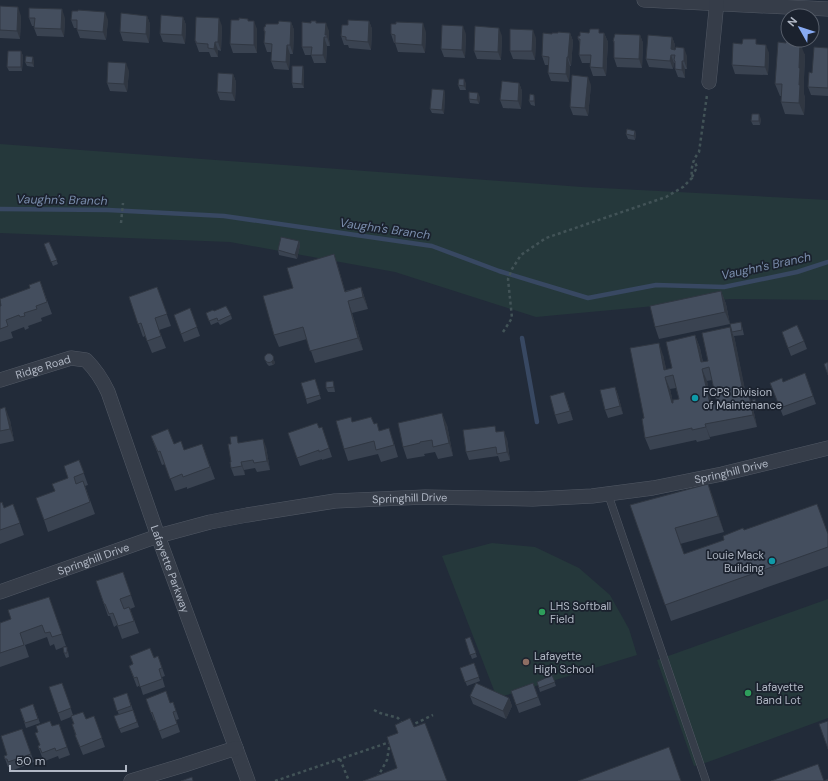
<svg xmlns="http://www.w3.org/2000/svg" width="828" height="781" font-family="'DM Sans',sans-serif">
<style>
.green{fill:#25383b}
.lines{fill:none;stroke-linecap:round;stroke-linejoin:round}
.stream{stroke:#384862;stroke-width:4.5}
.lane-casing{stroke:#515864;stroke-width:8}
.street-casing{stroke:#515864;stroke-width:15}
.path{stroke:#425357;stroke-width:2.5;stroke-dasharray:3 3;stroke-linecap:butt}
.lane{stroke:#363d49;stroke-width:7}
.street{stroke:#363d49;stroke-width:14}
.wall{fill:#3a4351;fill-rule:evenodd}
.shaded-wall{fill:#303742}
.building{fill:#444e5e;stroke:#303742;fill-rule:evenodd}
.culture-dot{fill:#0f9aa8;stroke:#1b222e;stroke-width:1.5}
.leisure-dot{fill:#2e9e5b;stroke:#1b222e;stroke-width:1.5}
.education-dot{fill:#8d6e63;stroke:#1b222e;stroke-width:1.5}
.labels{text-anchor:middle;stroke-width:3.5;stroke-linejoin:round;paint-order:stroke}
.street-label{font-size:11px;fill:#b1b8c5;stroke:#1b222e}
.poi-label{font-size:11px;fill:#b1b8c5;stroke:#1b222e;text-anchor:start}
.water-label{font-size:12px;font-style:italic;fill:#7a8dac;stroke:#1b222e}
</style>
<rect width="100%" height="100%" fill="#222b39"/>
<g class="green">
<path d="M0 144 582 187 828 200V300L730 299 536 317 395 272 230 242 0 233Z"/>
<path d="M492 543 535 547 579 568 610 595 629 629 637 655 497 698 442 556Z"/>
<path d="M828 599V718L708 762 694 766 657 660Z"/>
</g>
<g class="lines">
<g class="stream">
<path d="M0 209 108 210 224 216 432 246 499 271 588 298 656 285 724 287 797 272 828 262"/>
<path d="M522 338 537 422"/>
</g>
<defs>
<path id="lane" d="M608 494 706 781"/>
<g id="street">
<path d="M644 0 828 9"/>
<path d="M709 82 715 21 717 0"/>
<path id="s1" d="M0 380 71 358 86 360C96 370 102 379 108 392L158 536 248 781"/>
<path id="s2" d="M0 592 158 536 210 522 247 515 335 501 425 497 533 499 592 496 653 488 722 474 828 448"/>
<path d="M131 781 184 765 236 748"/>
</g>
</defs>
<use href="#lane" class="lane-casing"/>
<use href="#street" class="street-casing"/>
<g class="path">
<path d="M692 177 697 167 694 160"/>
<path d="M121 223 123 203"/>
<path d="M503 332 512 318 508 279 512 269 521 255 546 238 666 197 683 187 692 178C691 168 692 161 699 152L707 95"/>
<path d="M374 710 380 713 398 718 403 725"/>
<path d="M410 726 433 715"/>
<path d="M340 759 349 781"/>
<path d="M275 781 390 742"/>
<path d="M373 781 376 780 387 760 390 742"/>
</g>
<use href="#lane" class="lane"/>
<use href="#street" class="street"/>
</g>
<g class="wall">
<path d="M0 6 21 16 20 39 0 38Z"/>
<path d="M147 16 150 24 149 43 123 41 120 32Z"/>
<path d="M183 17 186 25 185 44 163 42 160 34Z"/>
<path d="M29 18H65L64 37 37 36 34 28V26H32Z"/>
<path d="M71 20H108L106 40 80 38 77 30V28H74Z"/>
<path d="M249 21 257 29V53H233L230 44Z"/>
<path d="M369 21 372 29 371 50 349 48 348 45H344L341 36 348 25Z"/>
<path d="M291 22 294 30 293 54H290L289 70 274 69 271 61V52H267L264 43 265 33 264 31 278 24Z"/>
<path d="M316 23 329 31V39L330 46H327L326 63H314L311 55H305L302 47Z"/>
<path d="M222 26 221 51 218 50V57H211L209 52H199L195 41Z"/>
<path d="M426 32 425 53 398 52 395 43H394L391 34Z"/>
<path d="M570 33 573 41 571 66H570L569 82 551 81 548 73 549 65H545L542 56 552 34Z"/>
<path d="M600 33H604L608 42 606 76H593L590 67V63H582L579 55 580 43 578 39Z"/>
<path d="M466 34 465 58 444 57 441 49Z"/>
<path d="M640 35 643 43 642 68 617 67 614 58V43L613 41Z"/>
<path d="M502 36 501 60 477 59 474 51Z"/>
<path d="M672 37 675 45 674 49 687 56V69H685V78L678 77 675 69V63H674L673 69 649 67 646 59Z"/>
<path d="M536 38 535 60 513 59 510 51Z"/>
<path d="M788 40H795L796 43 805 55 804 78V94L805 98 804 115 785 114 781 102V96H780L775 84 786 43Z"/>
<path d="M758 44 769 53 768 75 735 74 732 65Z"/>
<path d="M828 48V96L811 95 808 87 812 73Z"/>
<path d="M21 51 23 56 22 71H9L7 67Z"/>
<path d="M34 61V67L27 66 25 62Z"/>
<path d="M304 70V88H293L292 83Z"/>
<path d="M129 71 127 92 110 91 107 83Z"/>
<path d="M233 74 236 82 235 101 220 100 217 92Z"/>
<path d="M466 83V90H460L458 85Z"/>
<path d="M519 83 522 91 521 109 503 108 500 100Z"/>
<path d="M591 85 588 116 573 115 570 107Z"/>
<path d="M444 90 445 94 444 114 432 113 430 109Z"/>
<path d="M480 97 479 104 470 103 469 99Z"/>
<path d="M535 99V106L531 105 529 101Z"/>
<path d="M761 119 760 125H753L751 121Z"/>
<path d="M635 131 636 135 635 140 628 139 626 134Z"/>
<path d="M299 241 300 245 297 259 279 255 278 250Z"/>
<path d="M49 242 58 264 53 266 44 244Z"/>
<path d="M334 254 338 267 345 291 361 287 365 299 368 309 352 313 363 350 315 363 307 339 279 347 274 335 293 288Z"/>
<path d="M40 281 52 314 41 318 42 321 28 326 29 328 25 330 24 327 11 332 13 338 0 342V306L30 288Z"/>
<path d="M157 287 171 326 159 330 166 348 152 353 145 336 143 337 129 297Z"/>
<path d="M721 291 726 304 730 324 659 339 655 327Z"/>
<path d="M190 308 200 336 184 342 174 315Z"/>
<path d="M214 311 231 315 232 319 220 325 218 322 211 325 206 313Z"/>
<path d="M742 326 744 335 734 336 746 396 753 408 757 427 710 437V439L697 442 696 440 650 450 645 438 644 418 663 355 666 370 672 368 695 335 700 348 703 362 708 361 702 333ZM712 380 717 403 711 404 707 381ZM676 388 679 399 673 403 670 389Z"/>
<path d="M782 332 804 341 807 349 791 356Z"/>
<path d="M272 355 275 363 273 365 269 366 267 364 264 357Z"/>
<path d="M805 373 816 404 783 416 770 383 783 382Z"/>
<path d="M315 379 321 399 307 404 306 399Z"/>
<path d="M334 386 335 392H328L326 388Z"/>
<path d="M615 387 618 395 623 414 608 418 605 410Z"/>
<path d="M567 400 573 420 558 424 555 415Z"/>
<path d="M757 404 758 410 755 411 754 407Z"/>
<path d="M0 409 10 420 14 441 0 444Z"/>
<path d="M371 417 374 424 380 431 393 440 398 457 381 462 378 454 348 461 344 449 353 422Z"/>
<path d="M447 425 453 456 438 459 435 452 424 454 425 456 407 459 403 447Z"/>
<path d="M322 427 332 457 322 460V459L300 466 288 433 319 428Z"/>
<path d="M498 432 507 439 510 460 500 462 498 456 469 460 466 452Z"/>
<path d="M151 436 174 444 184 450 202 444 215 479 187 489V487L175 491 165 464 162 465Z"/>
<path d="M239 443 266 447 270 470 257 472 255 468 244 470 245 475 234 476 231 468Z"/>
<path d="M79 460 88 485 85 486 95 514 48 532 44 520 55 491 68 478Z"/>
<path d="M708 484 724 532 680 544 684 554 724 540 744 530 828 533V566L671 621 630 505Z"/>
<path d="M0 503 4 508 13 504 24 535 0 544Z"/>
<path d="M123 572 135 607 130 609 139 633 122 639 117 625 114 627 110 616H108L96 581Z"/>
<path d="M49 597 66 646 56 650 54 644 50 646 47 637 25 645 29 657 0 667V623L11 619Z"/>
<path d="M470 637 477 657 472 659 465 639Z"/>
<path d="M68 651 69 657 66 658 64 653Z"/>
<path d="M158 656 165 676 162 677 165 687 143 695 140 685 137 687 129 666Z"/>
<path d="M474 663 480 681 467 686 460 668Z"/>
<path d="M552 675 556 686 540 692 537 682Z"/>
<path d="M62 683 73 715 86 719 94 716 105 747 83 755 75 735 74 724 71 717 61 721 49 687Z"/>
<path d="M533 683 541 705 519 713 511 691Z"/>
<path d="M127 693 139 727 121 733 114 716 119 715 113 698Z"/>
<path d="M470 696 509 698 512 706 506 719 473 704Z"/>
<path d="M146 699 170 703 173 702 179 719 176 720 180 732 162 739 155 720 154 721Z"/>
<path d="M33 704 40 723 26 728 20 709Z"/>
<path d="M59 724 70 755 59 759 58 756 45 761 43 757H42L39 749 40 745 52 726Z"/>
<path d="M22 729 34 762 11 771 10 767H8L4 756 7 755Z"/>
</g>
<g class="shaded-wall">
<path d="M18 7 21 16 20 39 17 31Z"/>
<path d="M62 9 65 18 64 37 61 29Z"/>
<path d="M105 12 108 20 106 40 103 32Z"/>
<path d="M147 16 150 24 149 43 146 34Z"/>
<path d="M183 17 186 25 185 44 182 35Z"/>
<path d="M219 18 222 26 221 51 218 42Z"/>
<path d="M254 21 257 29V53L254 45Z"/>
<path d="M369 21 372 29 371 50 368 42Z"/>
<path d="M291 22 294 30 293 54 290 45Z"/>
<path d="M326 23 329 31V39L330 46 327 37 325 35Z"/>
<path d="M423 23 426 32 425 53 422 45Z"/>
<path d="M463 26 466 34 465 58 462 50Z"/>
<path d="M499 28 502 36 501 60 498 52Z"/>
<path d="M533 30 536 38 535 60 532 51Z"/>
<path d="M570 33 573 41 571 66 568 57Z"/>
<path d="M604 33 608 42 606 76 603 68Z"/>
<path d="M640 35 643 43 642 68 639 59Z"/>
<path d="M324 37 327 46 326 63 323 55Z"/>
<path d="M672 37 675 45 674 55 671 49Z"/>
<path d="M215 42 218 50V57L214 49Z"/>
<path d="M800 43 805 55 804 78V94L805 98 804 115 799 103V68Z"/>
<path d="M287 45 290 54 289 70 286 62Z"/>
<path d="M766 45 769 53 768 75 765 67Z"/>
<path d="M684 48 687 56V69L684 61Z"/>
<path d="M21 51 23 56 22 71 21 67Z"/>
<path d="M671 55 674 63 673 69 670 61Z"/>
<path d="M33 57 34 61V67L32 63Z"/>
<path d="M567 57 570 66 569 82 566 74Z"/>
<path d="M682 61 685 69V78L682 70Z"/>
<path d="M126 63 129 71 127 92 124 84Z"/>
<path d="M303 66 304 70V88L302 84Z"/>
<path d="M233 74 236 82 235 101 232 93Z"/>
<path d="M588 77 591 85 588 116 585 108Z"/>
<path d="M464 79 466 83V90L464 86Z"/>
<path d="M519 83 522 91 521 109 518 101Z"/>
<path d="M444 90 445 94 444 114 442 110Z"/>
<path d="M478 93 480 97 479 104 477 100Z"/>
<path d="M534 95 535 99V106L534 101Z"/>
<path d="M759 114 761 119 760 125 759 121Z"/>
<path d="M635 131 636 135 635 140 634 136Z"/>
<path d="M299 241 300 245 297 259 295 255Z"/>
<path d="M334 254 338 267 348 301 345 292Z"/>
<path d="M361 287 365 299 368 309 363 297Z"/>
<path d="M721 291 726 304 730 324 725 312Z"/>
<path d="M348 301 352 313 363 350 358 338Z"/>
<path d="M730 327 735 340 749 409 744 396Z"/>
<path d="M695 335 700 348 704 369 701 362Z"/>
<path d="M659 343 663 355 668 376 664 370Z"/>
<path d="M272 355 275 363 273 365 271 361Z"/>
<path d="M702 369 707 381 714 416 710 404Z"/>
<path d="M665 377 670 389 676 415 672 403Z"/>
<path d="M615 387 618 395 623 414 620 406Z"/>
<path d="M564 392 567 400 573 420 570 411Z"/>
<path d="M749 395 753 408 757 427 753 415Z"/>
<path d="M5 407 10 420 14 441 10 429Z"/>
<path d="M442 413 447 425 453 456 449 443Z"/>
<path d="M705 424 710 437V439Z"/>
<path d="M504 431 507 439 510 460 507 452Z"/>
<path d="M263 439 266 447 270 470 267 461Z"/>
<path d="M241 462 244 470 245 475 242 466Z"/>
<path d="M708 484 714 500 724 532 718 516Z"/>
<path d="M509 698 512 706 506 719 503 711Z"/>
</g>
<g class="building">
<path d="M0 6 18 7 17 31 0 30Z"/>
<path d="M29 8 62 9 61 29 34 28 35 18H29Z"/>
<path d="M78 10 105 12 103 32 77 30V20H71L72 11H78Z"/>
<path d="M121 13 147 16 146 34 120 32Z"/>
<path d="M161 15 183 17 182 35 160 34Z"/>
<path d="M196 17 219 18 218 42H215L214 49 208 48V44L196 43V41H195Z"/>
<path d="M239 18 248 19V21H254V45L230 44 231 20H239Z"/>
<path d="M348 20 369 21 368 42 346 40V37L341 36 342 25H348Z"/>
<path d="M279 21 291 22 290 45H287L286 62 271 61 272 44 264 43 265 31H264V27H265L266 24H278Z"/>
<path d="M311 21H316V23H326L325 35H327V37H324L323 55H311L312 47H302V22L311 23Z"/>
<path d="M396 22 423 23 422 45 395 43V35L391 34V24H396Z"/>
<path d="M442 25 463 26 462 50 441 49Z"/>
<path d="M475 26 499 28 498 52 474 51Z"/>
<path d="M510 29 533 30 532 51H510Z"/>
<path d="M590 29H599V33H604L603 68 590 67 591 55H579L580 39H578V36H580V32L589 33Z"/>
<path d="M558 32 570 33 568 57H567L566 74 548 73 549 57 542 56 543 33 552 34V33H558Z"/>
<path d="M615 34 640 35 639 59 614 58V41H613Z"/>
<path d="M648 35 672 37 671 49 675 50 676 47 684 48V61H682V70L675 69V61L674 60 675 55H671L670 61 646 59Z"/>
<path d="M786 38H788V40H794V43H800L799 68H800L799 85H800L799 103 781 102 782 84H775L778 42 786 43Z"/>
<path d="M743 39H756V44L766 45 765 67 732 65 733 43 742 44Z"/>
<path d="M814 47 828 48V88L808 87 809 72 812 73Z"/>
<path d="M8 51H21V67H7Z"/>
<path d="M26 56 33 57 32 63 25 62Z"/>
<path d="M108 62 126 63 124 84 107 83Z"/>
<path d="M292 66H303L302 84 292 83Z"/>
<path d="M218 73 233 74 232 93 217 92Z"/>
<path d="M572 75 588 77 585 108 570 107Z"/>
<path d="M459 79H464V86L458 85Z"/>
<path d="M502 81 519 83 518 101 500 100Z"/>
<path d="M432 89 444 90 442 110 430 109Z"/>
<path d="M469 92 478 93 477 100 469 99Z"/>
<path d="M530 94 534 95V101H529Z"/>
<path d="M752 114H759V121H751Z"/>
<path d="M627 129 635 131 634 136 626 134Z"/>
<path d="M281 237 299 241 295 255 278 250Z"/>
<path d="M49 242 57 260 51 262 44 244Z"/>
<path d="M334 254 345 292 361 287 363 297 348 301 358 338 310 351 303 327 274 335 263 296 293 288 287 268Z"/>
<path d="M40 281 47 302 36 306 37 309 24 313 25 316 20 317 19 315 6 320 8 326 0 329V306H1L0 299 30 288 29 285Z"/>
<path d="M157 287 167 314 155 318 161 336 147 341 141 323 138 324 129 297Z"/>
<path d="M721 291 725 312 655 327 650 306Z"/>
<path d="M226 306 231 315 218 321 217 318 209 321 206 313 213 310 214 311Z"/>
<path d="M190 308 197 327 181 334 174 315Z"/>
<path d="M741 322 742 330 732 332 730 324Z"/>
<path d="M797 325 804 341 788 348 782 332Z"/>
<path d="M730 327 744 396 749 395 753 415 705 424 706 427 692 430V428L645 438 642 419 644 418 630 348 659 343 664 370 672 368 666 342 695 335 701 362 708 361 702 333ZM709 367 717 403 710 404 702 369ZM673 375 679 399 673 400V403H672L665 377Z"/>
<circle cx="269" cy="358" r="4.5"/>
<path d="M828 362V375L824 364Z"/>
<path d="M805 373 813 396 780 408 770 383 782 378 783 382Z"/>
<path d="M315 379 320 395 306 399 301 383Z"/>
<path d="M333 381 334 387 326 388V382Z"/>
<path d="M615 387 620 406 605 410 600 390Z"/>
<path d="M564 392 570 411 555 415 550 396Z"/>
<path d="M755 399 757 406 754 407 752 400Z"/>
<path d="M5 407 10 429 0 431V409Z"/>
<path d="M442 413 449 443 433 447 432 440 420 442V443L403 447 398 423Z"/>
<path d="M351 417 352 422 371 417 374 424 377 423 379 431 389 428 394 445 376 450 374 441 344 449 336 421Z"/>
<path d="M317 423 319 428 322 427 329 448 319 452V450L297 458 288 433Z"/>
<path d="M495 426 496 432 504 431 507 452 497 454 496 447 466 452 463 430Z"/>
<path d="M168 429 174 444 181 441 184 450 202 444 210 467 183 477 182 474 170 479 160 451 158 452 151 436Z"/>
<path d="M237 436 238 443 263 439 267 461 254 463 253 460 241 462 242 466 231 468 230 462H231L228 444H231L230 437Z"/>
<path d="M79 460 84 473 74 477 76 484 83 481 90 502 44 520 36 498 55 491 52 484 68 478 64 466Z"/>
<path d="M708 484 718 516 675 528 684 554 724 540 723 536 743 528 744 530 817 504 828 534V547L665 605 630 505Z"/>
<path d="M2 502 4 508 13 504 20 523 0 530V503Z"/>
<path d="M123 572 131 595 120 599 124 609 129 607 134 621 118 626 113 613 109 614 105 604H104L96 581Z"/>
<path d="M49 597 62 634 52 637 50 632 45 633 42 625 20 633 24 645 0 653V623L11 619 8 610Z"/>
<path d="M470 637 476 653 470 655 465 639Z"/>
<path d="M63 647H67V653H64Z"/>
<path d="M150 648 154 658 158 656 162 668 159 669 162 679 140 687 137 677 134 678 129 666 133 664 130 656Z"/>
<path d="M474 663 479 677 465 682 460 668Z"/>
<path d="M552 675 555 682 539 688 537 682Z"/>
<path d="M62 683 71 708 58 713 49 687Z"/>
<path d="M476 683 509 698 503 711 470 696Z"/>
<path d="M533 683 538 697 516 705 511 691Z"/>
<path d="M166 691 170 703 173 702 176 711 173 712 177 724 159 731 152 712 151 713 146 699Z"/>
<path d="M127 693 131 706 117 711 113 698Z"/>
<path d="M33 704 38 719 25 723 20 709Z"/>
<path d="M133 710 137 722 119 729 114 716Z"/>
<path d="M83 712 86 719 94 716 102 738 80 747 75 735H76L72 724H74L71 716Z"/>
<path d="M410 718 414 727 425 723 447 781H363L397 768 387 737 398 733 395 725Z"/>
<path d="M50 721 52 726 59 724 67 747 56 751 55 748 42 753 40 748 39 749 38 746 40 745 35 733 38 732 36 726Z"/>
<path d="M828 721V749L819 724Z"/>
<path d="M22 729 31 754 8 762 7 759H5L4 756 7 755 1 736Z"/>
<path d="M669 747 681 781H578Z"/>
<path d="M818 764 824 781 828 779V781H771Z"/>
<path d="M192 777 193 781H181Z"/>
</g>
<g class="culture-dot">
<circle cx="695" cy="398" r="4"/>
<circle cx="772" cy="561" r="4"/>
</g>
<g class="leisure-dot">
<circle cx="542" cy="612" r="4"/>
<circle cx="748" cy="693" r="4"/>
</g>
<circle class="education-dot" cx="526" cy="662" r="4"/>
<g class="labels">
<g class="street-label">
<text dy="4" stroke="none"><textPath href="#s1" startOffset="45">Ridge Road</textPath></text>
<text dy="4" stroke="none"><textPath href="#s2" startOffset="747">Springhill Drive</textPath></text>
<text dy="4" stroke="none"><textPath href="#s2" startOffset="423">Springhill Drive</textPath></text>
<text dy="4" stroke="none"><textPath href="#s2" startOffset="99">Springhill Drive</textPath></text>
<text dy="4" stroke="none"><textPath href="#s1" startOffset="316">Lafayette Parkway</textPath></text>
</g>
<g class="poi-label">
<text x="703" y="396">FCPS Division<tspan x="703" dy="13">of Maintenance</tspan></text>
<text x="764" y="559" text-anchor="end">Louie Mack<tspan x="764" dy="13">Building</tspan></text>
<text x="550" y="610">LHS Softball<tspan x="550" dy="13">Field</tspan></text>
<text x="534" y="660">Lafayette<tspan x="534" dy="13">High School</tspan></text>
<text x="756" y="691">Lafayette<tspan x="756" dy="13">Band Lot</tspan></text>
</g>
<g class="water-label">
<text transform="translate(62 200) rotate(1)" y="4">Vaughn's Branch</text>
<text transform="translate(385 229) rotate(8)" y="4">Vaughn's Branch</text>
<text transform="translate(766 266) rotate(-12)" y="4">Vaughn's Branch</text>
</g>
</g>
<g transform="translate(800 28) rotate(309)"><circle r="19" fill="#1b222e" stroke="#575e6a"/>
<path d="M0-3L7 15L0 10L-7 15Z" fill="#88abf3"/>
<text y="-6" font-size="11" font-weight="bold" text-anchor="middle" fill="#b1b8c5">N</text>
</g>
<path d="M10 765v6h116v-6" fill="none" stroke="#b1b8c5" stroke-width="2"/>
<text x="16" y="765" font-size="12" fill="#b1b8c5" stroke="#1b222e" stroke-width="3" paint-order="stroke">50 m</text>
</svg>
